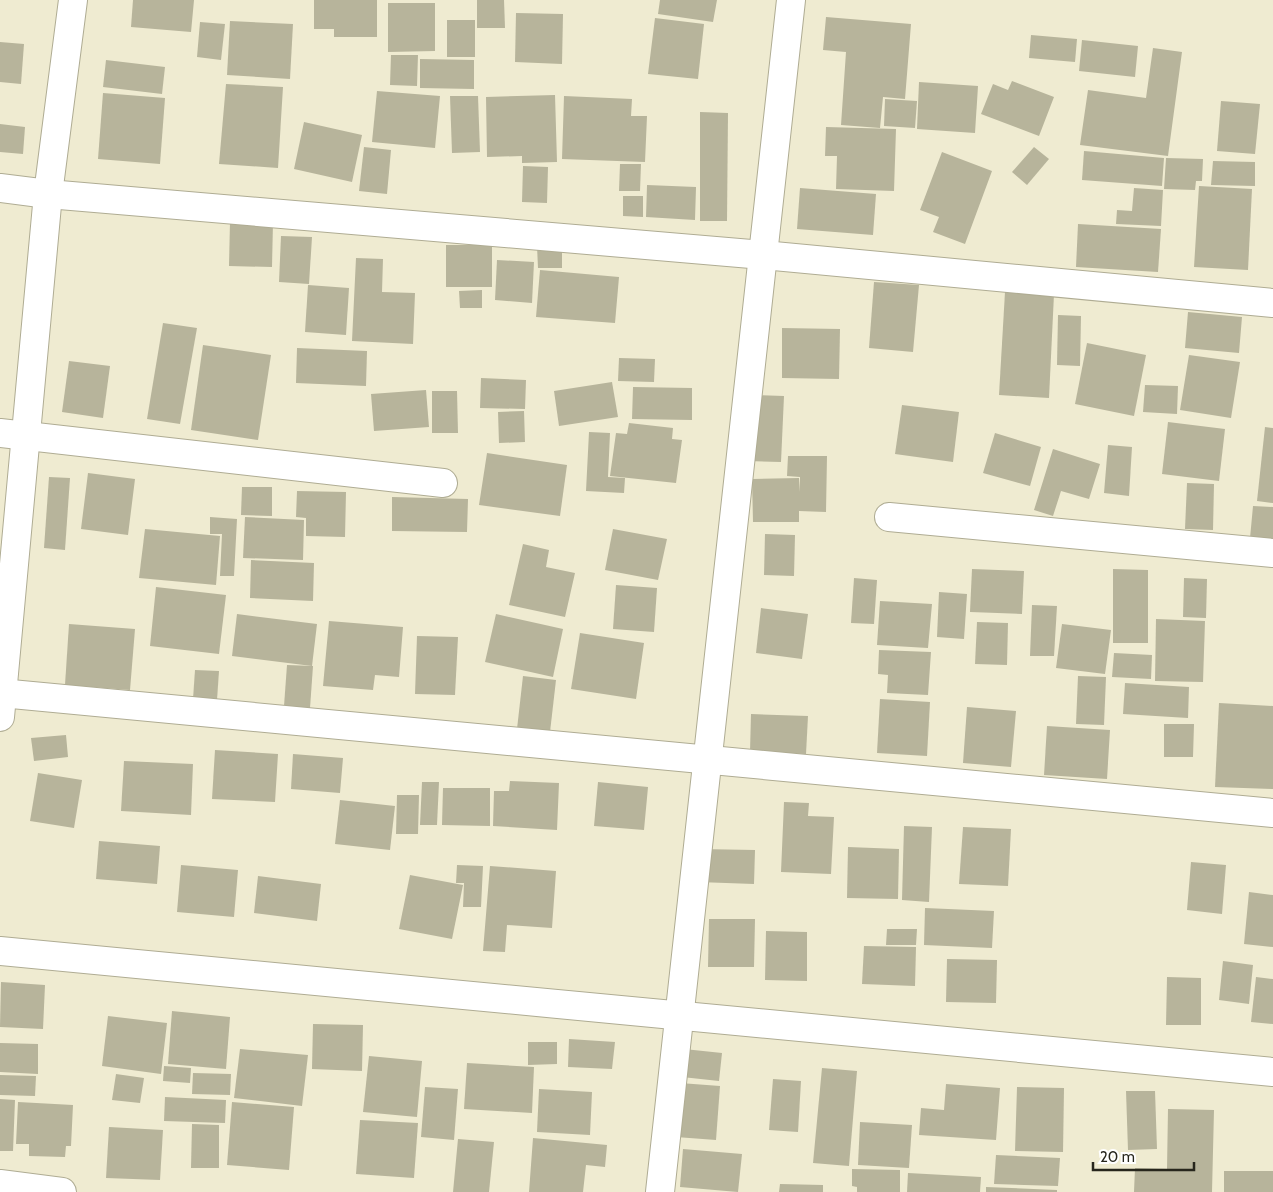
<svg xmlns="http://www.w3.org/2000/svg" width="1273" height="1192" font-family="Cabin,sans-serif">
<style>
.building{fill:#b7b49b}
.lines{fill:none;stroke-linecap:round;stroke-linejoin:round}
.minor-casing{stroke:#afac93;stroke-width:30}
.minor{stroke:#fff;stroke-width:28}
</style>
<rect width="100%" height="100%" fill="#efebd1"/>
<g class="building">
<path d="M133 0H194L191 32 131 27Z"/>
<path d="M314 0H377V37H334V29H314Z"/>
<path d="M477 0H504L505 28H477Z"/>
<path d="M660 0H717L713 22 658 14Z"/>
<path d="M388 3H435V51L388 52Z"/>
<path d="M516 13 563 14 562 64 515 62Z"/>
<path d="M826 17 911 24 905 99 883 97 880 128 841 125 846 52 823 50Z"/>
<path d="M655 18 704 24 698 79 648 74Z"/>
<rect x="447" y="20" width="28" height="37"/>
<path d="M230 21 293 24 290 79 227 75Z"/>
<path d="M200 22 225 24 221 60 197 57Z"/>
<path d="M1031 35 1077 39 1075 62 1029 58Z"/>
<path d="M1082 40 1138 46 1135 77 1079 71Z"/>
<path d="M0 42 24 44 21 84 0 82Z"/>
<path d="M1153 48 1182 52 1168 156 1080 145 1088 90 1146 98Z"/>
<path d="M391 55H418L417 86 390 85Z"/>
<path d="M420 59 474 60V89L420 88Z"/>
<path d="M106 60 165 67 162 94 103 87Z"/>
<path d="M1012 81 1054 97 1039 136 981 114 993 84 1008 90Z"/>
<path d="M919 82 978 86 975 133 917 129Z"/>
<path d="M226 84 283 87 278 168 219 164Z"/>
<path d="M377 91 440 96 435 148 372 142Z"/>
<path d="M103 93 165 98 160 164 98 159Z"/>
<path d="M555 95 557 162 522 163V156L487 157 486 97Z"/>
<path d="M450 96H478L480 152 452 153Z"/>
<path d="M564 96 632 99 631 116H647L645 162 562 159Z"/>
<path d="M885 99 917 101 915 128 884 126Z"/>
<path d="M1221 101 1260 104 1255 154 1217 151Z"/>
<path d="M700 112 728 113 727 221H700Z"/>
<path d="M304 122 362 135 352 182 294 169Z"/>
<path d="M0 124 25 127 23 154 0 152Z"/>
<path d="M826 127 896 129 894 191 836 189 837 156H825Z"/>
<path d="M364 147 391 150 387 194 359 191Z"/>
<path d="M1034 147 1049 159 1027 185 1012 172Z"/>
<path d="M1084 151 1164 158 1162 186 1082 180Z"/>
<path d="M942 152 992 171 965 244 933 232 939 217 920 210Z"/>
<path d="M1166 158 1203 159 1202 181H1196L1195 190 1164 189Z"/>
<path d="M1213 161 1255 162V186L1211 185Z"/>
<path d="M620 164H641L640 191H619Z"/>
<path d="M523 166 548 167 547 203 522 202Z"/>
<path d="M647 185 696 187 695 220 646 217Z"/>
<path d="M1199 186 1252 189 1248 270 1194 267Z"/>
<path d="M800 188 876 194 873 235 797 229Z"/>
<path d="M1134 188 1163 190 1161 226 1116 224 1117 210 1132 211Z"/>
<path d="M623 196H643V217L623 216Z"/>
<path d="M230 222H273L272 267 229 266Z"/>
<path d="M1078 224 1161 229 1158 272 1076 267Z"/>
<path d="M281 236 312 237 309 284 279 282Z"/>
<rect x="446" y="245" width="46" height="42"/>
<path d="M537 246H562V268H538Z"/>
<path d="M356 258 383 259 382 292 415 293 413 344 352 341Z"/>
<path d="M497 260 534 262 532 303 495 300Z"/>
<path d="M540 270 619 277 615 323 536 317Z"/>
<path d="M874 282 919 285 913 352 869 348Z"/>
<path d="M308 285 349 288 346 335 305 332Z"/>
<path d="M482 290V308H460L459 291Z"/>
<path d="M1005 292 1054 294 1049 398 999 395Z"/>
<path d="M1188 312 1242 317 1239 353 1185 348Z"/>
<path d="M1058 315 1081 316 1080 366 1057 365Z"/>
<path d="M163 323 197 328 180 424 147 419Z"/>
<path d="M782 328 840 329 839 379 782 378Z"/>
<path d="M1087 343 1146 355 1134 416 1075 404Z"/>
<path d="M203 345 271 355 258 440 191 430Z"/>
<path d="M297 348 367 351 366 386 296 383Z"/>
<path d="M1189 355 1240 362 1231 418 1180 410Z"/>
<path d="M619 358 655 359 654 382 618 381Z"/>
<path d="M69 361 110 366 103 418 62 412Z"/>
<path d="M481 378 526 380 525 409 480 408Z"/>
<path d="M612 382 618 417 559 426 554 391Z"/>
<path d="M1145 385 1178 386 1177 414 1143 412Z"/>
<path d="M633 387 692 388V420L632 419Z"/>
<path d="M426 390 429 427 374 431 371 394Z"/>
<path d="M432 391H457L458 433H432Z"/>
<path d="M749 395 784 396 781 462 747 461Z"/>
<path d="M902 405 959 412 953 462 895 454Z"/>
<path d="M524 411 525 442 499 443 498 412Z"/>
<path d="M1168 422 1225 429 1219 481 1162 474Z"/>
<path d="M629 423 673 428 672 439 682 440 676 483 610 476 616 433 627 434Z"/>
<path d="M1265 427 1273 428V503L1257 501Z"/>
<path d="M589 432 610 433 608 477 625 478 624 493 586 491Z"/>
<path d="M995 433 1041 447 1030 486 983 473Z"/>
<path d="M1108 445 1132 447 1129 496 1104 493Z"/>
<path d="M1053 449 1100 464 1089 499 1061 491 1053 516 1034 510Z"/>
<path d="M487 453 567 465 560 516 479 505Z"/>
<path d="M788 456H827L826 512 799 511V522H753L752 479 799 478 800 492V477L787 476Z"/>
<path d="M88 473 135 479 128 535 81 529Z"/>
<path d="M49 477 70 478 65 550 44 548Z"/>
<path d="M1187 483 1214 484 1213 530 1185 529Z"/>
<path d="M242 487H272V516L241 515Z"/>
<path d="M297 491 346 492 345 537 306 536V518L296 517Z"/>
<path d="M392 497 468 499 467 532 392 531Z"/>
<path d="M1253 506 1273 507V540L1250 538Z"/>
<path d="M210 517 237 519 234 576H220L222 534H210Z"/>
<path d="M245 517 304 520 303 560 243 558Z"/>
<path d="M145 529 220 536 216 585 139 578Z"/>
<path d="M613 529 667 539 658 580 605 570Z"/>
<path d="M765 534 795 535 794 576 764 575Z"/>
<path d="M523 544 549 550 546 567 575 573 565 617 509 605Z"/>
<path d="M251 560 314 563 313 601 250 598Z"/>
<path d="M972 569 1024 571 1022 614 970 612Z"/>
<path d="M1113 569 1148 570V643H1113Z"/>
<path d="M854 578 877 580 874 624 851 623Z"/>
<path d="M1184 578 1207 579 1206 618 1183 617Z"/>
<path d="M616 585 657 588 654 632 613 629Z"/>
<path d="M156 587 226 595 219 654 150 646Z"/>
<path d="M939 592 967 594 964 639 937 637Z"/>
<path d="M880 601 932 604 928 648 877 645Z"/>
<path d="M1032 605 1057 606 1054 656H1030Z"/>
<path d="M761 608 808 614 802 659 756 653Z"/>
<path d="M237 614 317 624 312 666 232 656Z"/>
<path d="M496 614 563 629 553 677 485 662Z"/>
<path d="M1156 619 1205 621 1203 682 1155 681Z"/>
<path d="M329 621 403 627 399 677 375 675 373 690 323 686Z"/>
<path d="M977 622 1008 623 1007 665 975 664Z"/>
<path d="M69 624 135 629 130 690 65 685Z"/>
<path d="M1062 624 1111 630 1105 674 1056 668Z"/>
<path d="M580 633 644 643 636 699 571 689Z"/>
<path d="M417 636 458 637 455 695 415 694Z"/>
<path d="M879 650 931 652 928 695 887 693 888 675 878 674Z"/>
<path d="M1114 653 1152 655 1151 679 1112 677Z"/>
<path d="M287 665 313 666 310 708 284 706Z"/>
<path d="M195 670 219 671 217 700 193 699Z"/>
<path d="M523 676 556 680 550 732 517 729Z"/>
<path d="M1078 676 1106 677 1104 725 1076 724Z"/>
<path d="M1125 683 1189 687 1188 718 1123 714Z"/>
<path d="M880 699 930 702 927 756 877 753Z"/>
<path d="M1219 703 1273 706V789L1215 787Z"/>
<path d="M967 707 1016 711 1011 767 963 763Z"/>
<path d="M751 714 808 716 806 754 750 752Z"/>
<path d="M1164 724H1194L1193 757H1164Z"/>
<path d="M1047 726 1110 730 1107 779 1044 775Z"/>
<path d="M66 735 68 757 34 761 31 738Z"/>
<path d="M215 750 278 754 275 802 212 799Z"/>
<path d="M293 754 343 758 340 793 291 789Z"/>
<path d="M124 761 193 764 191 815 121 811Z"/>
<path d="M38 773 82 780 74 828 30 821Z"/>
<path d="M510 781 559 783 557 830 493 826 494 791H509Z"/>
<path d="M422 782H439L437 825H420Z"/>
<path d="M598 782 648 787 644 830 594 826Z"/>
<path d="M443 788H490V826L442 825Z"/>
<path d="M397 795H419L418 834H396Z"/>
<path d="M340 800 395 806 390 850 335 844Z"/>
<path d="M784 802 809 803 808 816 834 817 831 874 781 872Z"/>
<path d="M904 826 932 827 929 902 902 900Z"/>
<path d="M963 827 1011 829 1008 886 959 884Z"/>
<path d="M99 841 160 846 157 884 96 879Z"/>
<path d="M848 847 899 849 898 899 847 898Z"/>
<path d="M699 849 755 850 754 884 698 882Z"/>
<path d="M1191 862 1226 865 1222 914 1187 910Z"/>
<path d="M181 865 238 870 234 917 177 912Z"/>
<path d="M457 865 483 866 481 907H463L464 883H456Z"/>
<path d="M490 866 556 871 552 928 507 925 505 952 483 951Z"/>
<path d="M410 875 463 885 452 939 399 929Z"/>
<path d="M258 876 321 884 317 921 254 913Z"/>
<path d="M1249 892 1273 895V947L1244 944Z"/>
<path d="M925 908 994 911 992 948 924 945Z"/>
<path d="M709 919H755L754 967H708Z"/>
<path d="M887 929H917L916 945H886Z"/>
<path d="M766 931 807 932V981L765 980Z"/>
<path d="M864 946 916 947 915 986 862 984Z"/>
<path d="M947 959 997 960 996 1003 946 1002Z"/>
<path d="M1223 961 1253 965 1249 1004 1219 1000Z"/>
<path d="M1167 977 1201 978V1025H1166Z"/>
<path d="M1256 977 1273 979V1024L1251 1022Z"/>
<path d="M1 982 45 985 43 1029 0 1027Z"/>
<path d="M172 1011 230 1017 226 1069 168 1064Z"/>
<path d="M108 1016 167 1023 161 1074 102 1066Z"/>
<path d="M313 1024 363 1025 362 1071 312 1069Z"/>
<path d="M569 1039 615 1042 612 1069 568 1067Z"/>
<path d="M528 1042H557V1064L528 1065Z"/>
<path d="M0 1043 38 1044V1074L0 1072Z"/>
<path d="M240 1049 308 1055 302 1106 234 1098Z"/>
<path d="M684 1049 722 1053 719 1081 682 1077Z"/>
<path d="M369 1056 422 1061 417 1117 363 1112Z"/>
<path d="M467 1063 534 1067 532 1113 464 1109Z"/>
<path d="M164 1066 191 1068 190 1083 163 1081Z"/>
<path d="M822 1068 857 1071 849 1166 813 1163Z"/>
<path d="M193 1073 231 1074 230 1095 192 1094Z"/>
<path d="M116 1074 144 1078 140 1103 112 1100Z"/>
<path d="M0 1075 36 1076 35 1096 0 1095Z"/>
<path d="M773 1079 801 1081 798 1132 769 1130Z"/>
<path d="M680 1083 720 1086 716 1140 676 1137Z"/>
<path d="M946 1084 1000 1088 996 1140 919 1135 921 1108 944 1110Z"/>
<path d="M425 1087 458 1089 454 1140 421 1137Z"/>
<path d="M1017 1087 1064 1088 1063 1152 1015 1151Z"/>
<path d="M539 1089 592 1092 590 1135 537 1132Z"/>
<path d="M1126 1091H1155L1157 1149 1128 1150Z"/>
<path d="M165 1097 226 1100 225 1123 164 1121Z"/>
<path d="M0 1099 15 1100 13 1151H0Z"/>
<path d="M18 1102 73 1105 71 1146H66L65 1157 29 1156V1144H16Z"/>
<path d="M232 1102 294 1107 289 1170 227 1165Z"/>
<path d="M1168 1109 1214 1110 1212 1192H1134L1135 1168 1167 1169Z"/>
<path d="M360 1120 418 1123 414 1178 356 1174Z"/>
<path d="M860 1122 912 1125 909 1168 858 1165Z"/>
<path d="M192 1124 219 1125V1168H191Z"/>
<path d="M109 1127 163 1130 160 1180 106 1178Z"/>
<path d="M533 1138 607 1145 605 1167 586 1165 583 1192H529Z"/>
<path d="M458 1139 494 1142 489 1192H453Z"/>
<path d="M683 1149 742 1154 738 1192 680 1187Z"/>
<path d="M996 1155 1060 1158 1058 1186 994 1184Z"/>
<path d="M852 1169 900 1170V1192H857V1187L852 1186Z"/>
<rect x="1224" y="1171" width="49" height="21"/>
<path d="M908 1173 981 1177 980 1192H907Z"/>
<path d="M780 1184 823 1185V1192H779Z"/>
<path d="M986 1187 1057 1190V1192H986Z"/>
</g>
<g class="lines">
<defs>
<g id="minor">
<path d="M0 188 48 194 763 255 1273 303"/>
<path d="M0 433 443 483"/>
<path d="M889 517 1273 553"/>
<path d="M0 693 1273 813"/>
<path d="M0 717 48 194 73 0"/>
<path d="M0 951 1273 1072"/>
<path d="M0 1184 62 1192"/>
<path d="M660 1192 791 0"/>
</g>
</defs>
<use href="#minor" class="minor-casing"/>
<use href="#minor" class="minor"/>
</g>
<path d="M1093 1162v8h101v-8" fill="none" stroke="#27261c" stroke-width="2.5"/>
<text x="1100" y="1162" font-size="15" fill="#27261c" stroke="#ffffff" stroke-width="4" paint-order="stroke">20 m</text>
</svg>
